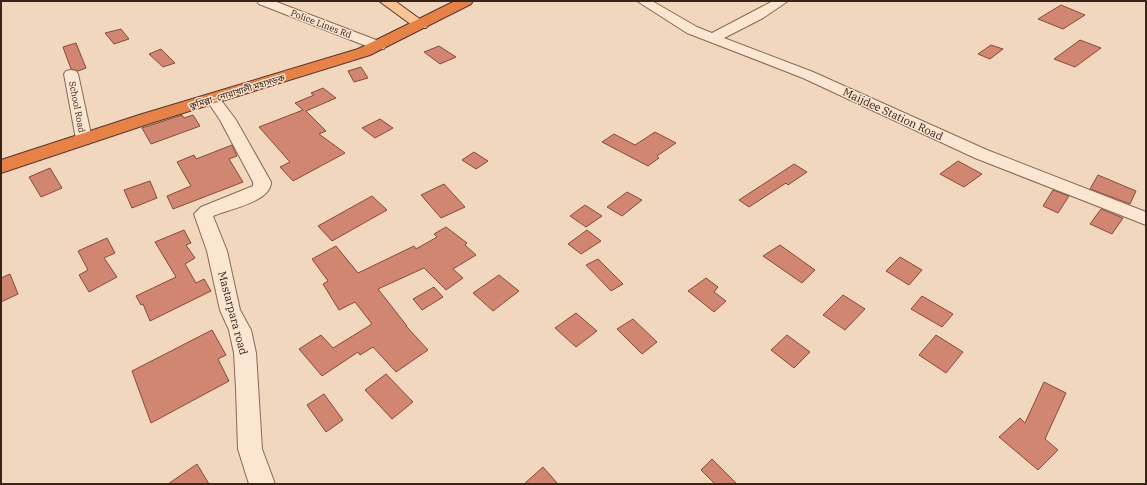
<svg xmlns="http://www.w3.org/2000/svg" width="1147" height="485" font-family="'IBM Plex Serif','Noto Sans Bengali',serif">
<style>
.building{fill:#d18671;stroke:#8a4a3a}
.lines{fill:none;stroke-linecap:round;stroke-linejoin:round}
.minor-casing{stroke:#8a6756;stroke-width:2}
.major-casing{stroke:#57362b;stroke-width:2}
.highway-casing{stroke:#57362b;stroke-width:2}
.minor{fill:#fbe6d2;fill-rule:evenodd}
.major{fill:#f7c493;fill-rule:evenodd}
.highway{fill:#e68148;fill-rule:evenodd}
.labels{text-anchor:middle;stroke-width:3;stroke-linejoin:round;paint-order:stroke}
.far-street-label{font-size:9px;fill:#38241b;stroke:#f7e3ce}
.street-label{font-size:11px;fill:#38241b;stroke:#f7e3ce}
</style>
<rect width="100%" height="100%" fill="#f0d7be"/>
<g class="building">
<path d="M1061 5 1085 15 1063 29 1038 19Z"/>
<path d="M121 29 129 39 114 44 105 33Z"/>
<path d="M1080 40 1101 48 1075 67 1054 59Z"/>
<path d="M76 43 86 68 78 71 71 69 63 47Z"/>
<path d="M991 45 1003 49 990 59 978 54Z"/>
<path d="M439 46 456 57 440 64 424 52Z"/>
<path d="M161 49 175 63 163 67 149 54Z"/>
<path d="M361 67 368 78 354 82 348 71Z"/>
<path d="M323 88 336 98 306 111 326 131 319 134 345 153 293 181 280 167 290 162 259 127 303 110 295 103 314 95 311 93Z"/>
<path d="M182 115 184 118 193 115 200 126 151 144 142 128Z"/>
<path d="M380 119 393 128 375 138 362 128Z"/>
<path d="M655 132 676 143 657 156 659 158 648 166 602 142 614 134 635 145Z"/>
<path d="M232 145 237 156 229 159 243 182 173 209 167 196 191 186 177 162 194 155 196 159Z"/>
<path d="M474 152 488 161 476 169 462 160Z"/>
<path d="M958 161 982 174 964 187 940 174Z"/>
<path d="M794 164 807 172 788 185 786 183 749 207 739 200Z"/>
<path d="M50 168 62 188 41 197 29 177Z"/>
<path d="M1098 175 1136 191 1130 204 1090 189Z"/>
<path d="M150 181 157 198 132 208 124 190Z"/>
<path d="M444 184 465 207 441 218 421 195Z"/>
<path d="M1053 190 1069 196 1058 213 1043 206Z"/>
<path d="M627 192 642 200 622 216 607 207Z"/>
<path d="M372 196 387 210 332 241 318 226Z"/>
<path d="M585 205 602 216 586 227 570 216Z"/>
<path d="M1101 209 1123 218 1112 234 1090 224Z"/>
<path d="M446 227 467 243 465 245 476 255 453 269 463 278 446 290 424 268 378 289 407 326H406L428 350 396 372 373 347 360 355 358 352 322 376 299 349 321 335 333 348 372 324 355 302 339 310 323 284 328 281 312 259 336 246 358 273 414 246 416 249 437 237 434 234Z"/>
<path d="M184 230 191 243 186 245 195 258 185 264 196 283 204 279 211 291 150 321 143 304 141 305 136 296 176 277 155 242Z"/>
<path d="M587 230 601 241 581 254 568 244Z"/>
<path d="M107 238 115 253 104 258 117 277 89 292 79 275 88 270 78 251Z"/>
<path d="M780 245 815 270 802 283 763 256Z"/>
<path d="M900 257 922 270 909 285 886 271Z"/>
<path d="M598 259 623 284 611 291 586 265Z"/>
<path d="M10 274 18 294 1 302V278Z"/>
<path d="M499 275 519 291 493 311 473 293Z"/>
<path d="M706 278 718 287 714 292 726 301 714 312 688 291Z"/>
<path d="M434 287 443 297 422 310 413 299Z"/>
<path d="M843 295 865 309 845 330 823 315Z"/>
<path d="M922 296 953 314 942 327 911 309Z"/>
<path d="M576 313 597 331 576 347 555 328Z"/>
<path d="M633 319 657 342 642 354 617 329Z"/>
<path d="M212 330 226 355 218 359 229 381 151 423 132 371Z"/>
<path d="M787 335 810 352 794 368 771 350Z"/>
<path d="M936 335 963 352 946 373 919 355Z"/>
<path d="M386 374 413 402 392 419 365 390Z"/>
<path d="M1044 382 1066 393 1045 439 1058 450 1038 470 999 437 1020 418 1025 423Z"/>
<path d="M324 394 343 420 326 432 307 405Z"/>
<path d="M712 459 737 484H715L701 470Z"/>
<path d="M197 464 209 484H168Z"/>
<path d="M543 467 558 484H524Z"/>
</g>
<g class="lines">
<defs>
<g id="minor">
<path d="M257 1H274L384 43 386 46 384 49H374L259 4Z"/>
<path d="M637 1H652L697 27 712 33 773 1H788L763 18 724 38 813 72 987 150 1146 212V225L975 158 803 78 687 33Z"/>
<path d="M71 70 76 71 78 74 92 139 90 143 84 144 78 143 76 139 64 74 66 71Z"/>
<path d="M213 95 218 96 236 120 271 182C271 202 229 209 213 216L227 251 240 310 251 330 256 353 262 449 275 484H249L238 449 236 388 234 353 229 330 220 310 207 251 194 214 201 207 253 186V182L220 120 206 99 208 96Z"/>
</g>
<path id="major" d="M379 1H395L428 25 426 28H416Z"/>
<path id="highway" d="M455 1H473L471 4 370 55 151 123 1 173V160L139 115 358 49Z"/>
</defs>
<use href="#minor" class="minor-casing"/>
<use href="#major" class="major-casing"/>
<use href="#highway" class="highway-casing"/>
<use href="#minor" class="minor"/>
<use href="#major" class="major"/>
<use href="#highway" class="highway"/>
</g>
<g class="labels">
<g class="far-street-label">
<text transform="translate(321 24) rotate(21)" y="3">Police Lines Rd</text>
<text transform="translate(237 92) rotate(-17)" y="3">কুমিল্লা–নোয়াখালী মহাসড়ক</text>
<text transform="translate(77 107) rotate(79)" y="3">School Road</text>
</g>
<g class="street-label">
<text transform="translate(893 114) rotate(25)" y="4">Maijdee Station Road</text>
<text transform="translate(233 313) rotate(75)" y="4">Mastarpara road</text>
</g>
</g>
<rect width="1147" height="485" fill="none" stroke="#38241b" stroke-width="4"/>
</svg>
